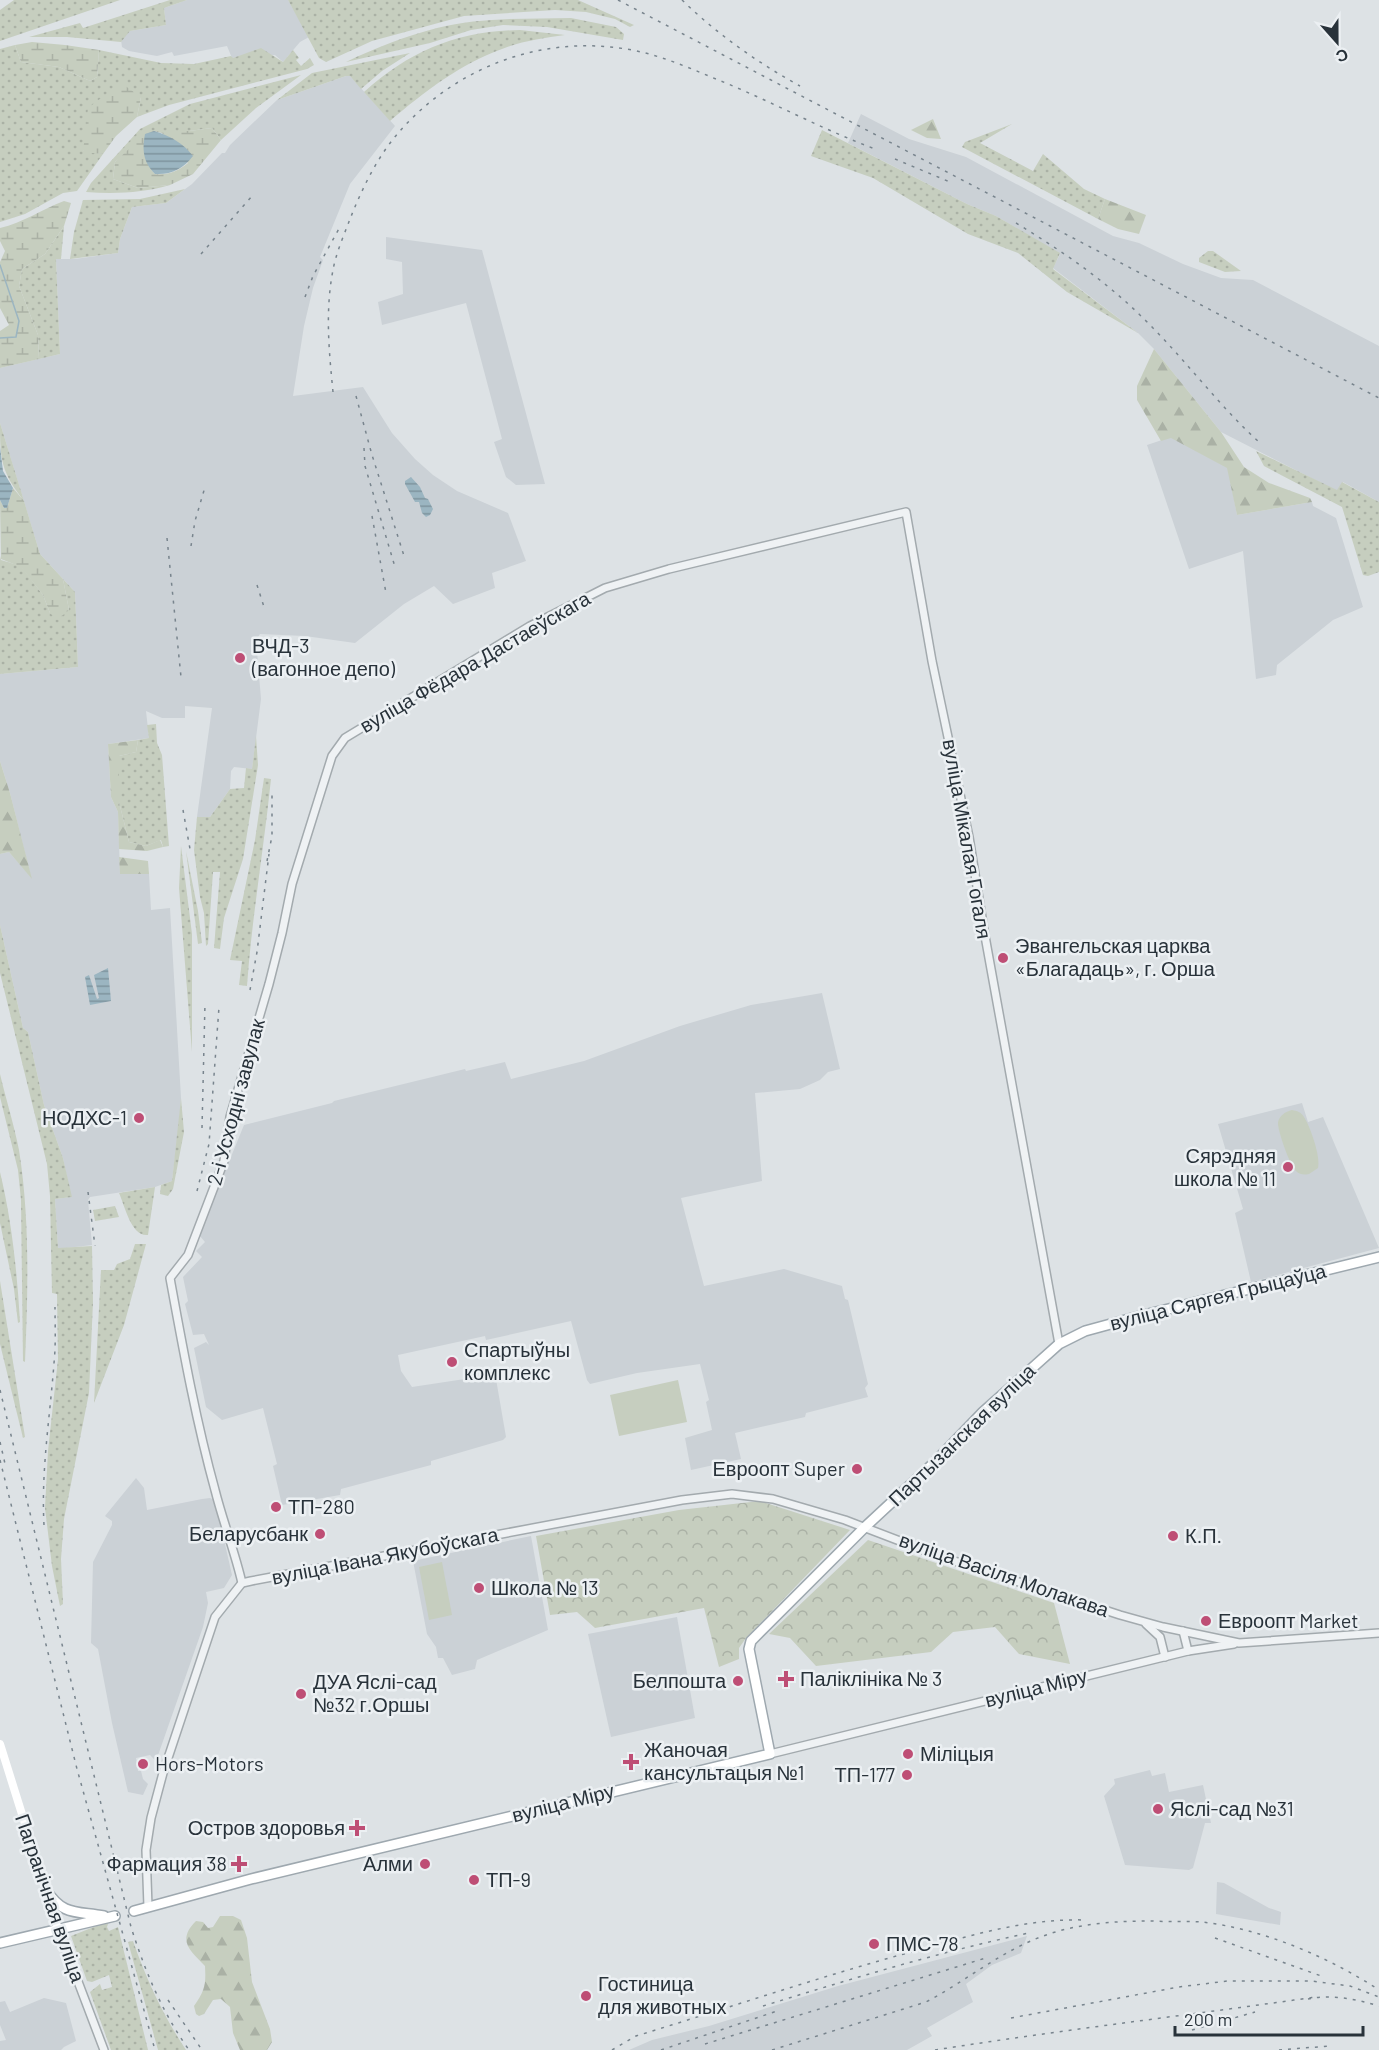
<svg xmlns="http://www.w3.org/2000/svg" width="1379" height="2050" font-family="Barlow,sans-serif">
<style>
.built{fill:#cbd1d6}
.grass{fill:url(#grass-dots)}
.forest{fill:url(#forest-firs)}
.wetland{fill:url(#wetland-marsh)}
.park{fill:url(#park-crowns)}
.garden{fill:#c6cebf}
.water{fill:url(#water-rules)}
.lines{fill:none;stroke-linecap:round;stroke-linejoin:round}
.stream{stroke:#9bb5c1;stroke-width:1.5}
.tertiary-casing{stroke:#a3aaae;stroke-width:10}
.primary-casing{stroke:#9ea8af;stroke-width:12}
.tertiary{stroke:#eff2f4;stroke-width:7}
.secondary{stroke:#fff;stroke-width:8}
.primary{stroke:#fff;stroke-width:9}
.rail{stroke:#78848d;stroke-width:1.5;stroke-dasharray:3 6;stroke-linecap:butt}
.poi-dot{fill:#be4e75;stroke:#ecf0f3;stroke-width:2}
.labels{text-anchor:middle;stroke-width:5;stroke-linejoin:round;paint-order:stroke}
.poi-label{font-size:20px;fill:#28323a;stroke:#ecf0f3;text-anchor:start}
.street-label{font-size:20px;fill:#28323a;stroke:#ecf0f3}
</style>
<defs>
<pattern id="grass-dots" width="8" height="8" patternUnits="userSpaceOnUse" patternTransform="scale(1.5)"><rect width="8" height="8" fill="#c6cebf"/><path d="M2 2h.1M6 6h.1" fill="none" stroke="#aab1a5" stroke-width="1.8" stroke-linecap="round"/></pattern>
<pattern id="forest-firs" width="22" height="20" patternUnits="userSpaceOnUse" patternTransform="scale(1.5)"><rect width="22" height="20" fill="#c6cebf"/><path d="M5 1l3.5 6h-7zM16 11l3.5 6h-7z" fill="#aab1a5"/></pattern>
<pattern id="wetland-marsh" width="20" height="14" patternUnits="userSpaceOnUse" patternTransform="scale(1.5)"><rect width="20" height="14" fill="#c6cebf"/><path d="M1 5h8M5 5V1M11 12h8M15 12V8" fill="none" stroke="#aab1a5"/></pattern>
<pattern id="park-crowns" width="20" height="18" patternUnits="userSpaceOnUse" patternTransform="scale(1.5)"><rect width="20" height="18" fill="#c6cebf"/><path d="M2 6a3 3 0 1 1 6 0M12 15a3 3 0 1 1 6 0" fill="none" stroke="#aab1a5"/></pattern>
<pattern id="water-rules" width="6" height="5" patternUnits="userSpaceOnUse" patternTransform="scale(1.5)"><rect width="6" height="5" fill="#9bb5c1"/><path d="M0 2.5h6" fill="none" stroke="#7e949e"/></pattern>
</defs>
<rect width="100%" height="100%" fill="#dde2e5"/>
<g class="built">
<path d="M187 0H288L309 37 300 42 283 62 275 55 232 58 227 46 174 56 172 52 157 56 129 51 122 47 121 40 130 31 166 25 164 8Z"/>
<path d="M346 76H350L395 126 350 184 320 257 323 260 313 288 304 326 293 396 363 387 392 433 415 459 433 475 457 491 508 513 526 561 492 573 495 588 453 604 434 586 404 604 355 643 305 636 260 634 256 640 261 699 252 769 234 767 231 771 230 789 210 817H197L212 708 185 706V718H162L146 711 149 738 108 744 111 797 118 812 120 874H149L151 910 170 908 181 1098 179 1124 172 1181 155 1187 90 1197 88 1200 92 1245 58 1249 55 1199 71 1197 63 1158 44 1105 28 1032 23 1028 0 925V854L9 852 31 877 10 793 0 761V674L78 667 75 592 40 554 0 423V368L60 354 56 259H75L118 253 120 239 132 207 166 203 192 184 222 153H225L230 145 277 100Z"/>
<path d="M861 114 909 139 966 157 1113 236 1139 243 1183 264 1221 278 1253 280 1379 346V502L1343 482 1337 491 1221 432 1154 349 1138 333 1053 268 1060 254 996 216 967 204 848 143Z"/>
<path d="M386 237 482 250 545 484 516 485 506 477 494 442 502 439 466 303 382 325 378 302 403 294 402 262 386 259Z"/>
<path d="M1171 437 1228 468 1237 515 1312 502 1313 506 1336 518 1363 607 1333 620 1277 665 1276 675 1256 679 1243 551 1189 569 1147 445Z"/>
<path d="M822 993 840 1069 828 1072 820 1080 800 1089 755 1093 762 1181 681 1198 704 1286 784 1269 842 1286 845 1299 848 1300 868 1384 865 1388 868 1397 806 1413 805 1417 735 1433 741 1459 691 1470 685 1438 712 1430 706 1402 709 1400 700 1364 637 1373 590 1384 587 1380 571 1321 486 1340 485 1336 398 1355 401 1371 412 1387 478 1377 480 1379H496L506 1437 503 1440 431 1461V1465L341 1489 340 1495 282 1505 273 1466 277 1464 263 1408 222 1420 206 1407 194 1348 206 1342 209 1345 204 1334 193 1335 185 1304 188 1301 183 1277 202 1257 196 1251 205 1242 199 1235 244 1125 332 1103 334 1101 465 1069 466 1071 505 1062 511 1079 584 1061 680 1026 751 1005Z"/>
<path d="M1302 1103 1308 1122 1323 1117 1379 1248 1251 1282 1235 1213 1243 1209 1218 1124Z"/>
<path d="M136 1478 144 1488 147 1510 202 1499 210 1498 215 1500 232 1575 224 1588 206 1592 208 1603 203 1627 156 1761 150 1755 136 1758 138 1771H141L143 1779 148 1784 143 1795 128 1792 112 1723 98 1649 91 1643 93 1562 112 1525V1521L105 1516Z"/>
<path d="M531 1536 548 1630 477 1660 475 1669 452 1675 443 1658H438L436 1647 427 1634 413 1561Z"/>
<path d="M677 1617 695 1718 611 1737 588 1634Z"/>
<path d="M1150 1770 1152 1776 1165 1773 1169 1792 1203 1785 1211 1823H1205L1193 1868 1189 1870 1125 1865 1104 1796 1115 1784 1114 1779Z"/>
<path d="M1217 1882 1224 1883 1269 1908 1281 1912 1280 1925 1216 1914Z"/>
<path d="M1027 1936 1021 1953 992 1965 966 1984 973 2002 927 2028 932 2036 907 2050H629L652 2040 709 2026 838 1986Z"/>
<path d="M44 1998 66 2003 76 2041 64 2047 61 2050H0V2041L6 2040 0 2025V2002L5 2001 10 2012Z"/>
</g>
<g class="grass">
<path d="M14 0H120L0 41V10Z"/>
<path d="M170 0H187L164 8 166 25 130 31 121 42 67 37H29L80 23 83 28Z"/>
<path d="M288 0H578L634 25 630 27 615 19 586 12 555 10 464 16 372 41 326 62 319 58Z"/>
<path d="M571 18 616 27 624 34 623 40 547 27 503 25 471 30 430 43 346 62C375 48 406 36 437 28 481 17 527 19 571 18Z"/>
<path d="M520 30 565 35C544 38 522 41 502 49 460 64 424 92 390 121L364 92C411 50 458 31 520 30Z"/>
<path d="M15 45 21 62 59 67 90 81 97 77 99 50 161 63 194 64 231 56 233 58 261 48 283 62 293 50 299 58 296 60 301 66 310 58 314 65 307 69 169 105 137 117 141 97 83 151 103 154 77 191 63 193 25 214 0 222V49Z"/>
<path d="M410 53 382 71 361 89 350 76H346L277 100 312 73Z"/>
<path d="M301 75 256 108 221 140 212 128 189 131H154L115 162 113 179 138 188 170 185C143 193 115 194 86 192L91 183 140 129 190 104Z"/>
<path d="M1012 124 980 143 1033 171 1043 154 1084 189 1105 199 1098 219 962 147 965 142Z"/>
<path d="M822 130 967 204 996 216 1060 253 1053 269 1138 333 1067 292 1018 253 968 234 873 178 811 156Z"/>
<path d="M185 189 166 203 132 207 120 239 118 253 70 259 74 232 83 200 140 199Z"/>
<path d="M64 226 61 259H56L60 354 39 359 38 335 19 286 22 269 45 254Z"/>
<path d="M1208 251H1213L1241 271 1225 272 1199 262V258Z"/>
<path d="M0 423 24 501C1 472 0 460 0 423Z"/>
<path d="M1256 451 1337 490 1342 482 1379 502V572L1368 576 1363 575 1342 507 1264 466Z"/>
<path d="M0 556 1 560 21 566 43 595 50 613 69 610 63 579 75 592 78 667 0 674Z"/>
<path d="M156 724 157 743 162 755 169 846 163 847 161 840 146 846 129 842 119 802V756L136 752 138 740 149 738 147 725Z"/>
<path d="M256 736 258 765 243 859 224 918 220 949 214 948 220 872H213L208 944 206 946 204 913 200 897 194 850 197 817H210L230 789 244 788 246 768 252 769Z"/>
<path d="M264 778 271 779C264 848 252 916 247 986L239 985 242 961 230 960 255 840Z"/>
<path d="M181 846 192 934V1052L179 888Z"/>
<path d="M186 851 198 911 202 943 198 944Z"/>
<path d="M0 925 23 1028 28 1032 44 1105 63 1158 72 1197 55 1199 58 1248 92 1246 93 1302 89 1393 64 1519 61 1559 63 1604 60 1606 52 1566 45 1508 48 1451 58 1359 57 1294 52 1293 50 1196 47 1164 0 973Z"/>
<path d="M0 1074C6 1099 14 1125 19 1150 30 1219 28 1292 25 1362L23 1361 21 1200 18 1170 0 1097Z"/>
<path d="M181 1098 184 1132 173 1189 168 1196 160 1194 161 1185 172 1181Z"/>
<path d="M0 1172C12 1222 17 1271 20 1322L18 1323 14 1289 0 1223Z"/>
<path d="M155 1187 148 1235C131 1237 125 1206 119 1193Z"/>
<path d="M115 1206 119 1217 95 1221 93 1210Z"/>
<path d="M135 1244H146L124 1325 94 1403 101 1270H114L117 1264 130 1259Z"/>
<path d="M0 1281 25 1437 23 1438 0 1344Z"/>
<path d="M109 1921 107 1927 109 1931 118 1927 148 2050H111L90 1992 100 1984 102 1990 112 1987 109 1975 92 1982 87 1981 71 1936Z"/>
<path d="M133 1941C147 1981 163 2015 186 2050H158L128 1942Z"/>
</g>
<g class="forest">
<path d="M933 119 941 139 927 138 911 130Z"/>
<path d="M1105 199 1146 215 1139 234 1118 229 1098 219Z"/>
<path d="M1154 349 1221 432 1244 467 1269 483 1310 498 1312 502 1237 515 1227 468 1171 438 1161 441 1137 400V386Z"/>
<path d="M138 740 136 752 119 756V802L129 842 146 846 160 840 163 847 147 851 119 849 118 812 111 797 108 744Z"/>
<path d="M0 761 10 793 32 879 9 852 0 854Z"/>
<path d="M119 857 148 861 149 874H120Z"/>
<path d="M220 1916H233L241 1920 247 1938 252 1982 270 2029 272 2042 267 2050H240L233 2033 230 2007 221 1999 213 2000 204 2014 199 2016 196 2014 194 2006C205 1990 206 1985 205 1966 191 1951 176 1941 196 1921L203 1922 208 1928 213 1927Z"/>
</g>
<g class="wetland">
<path d="M32 42 65 45 99 50 97 77 90 81 59 67 21 62 15 45Z"/>
<path d="M121 83 141 97 137 117 116 136 103 154 83 152 88 108Z"/>
<path d="M212 128 221 140 193 174 170 185 138 188 113 179 115 162 145 134C142 147 146 165 155 174 168 175 177 172 188 163L162 133 154 131H189Z"/>
<path d="M64 201 71 203 64 226 45 254 22 269 19 286 38 335 39 359 0 368V331L9 325 0 308V262L5 251 0 241V228C23 223 42 209 64 201Z"/>
<path d="M13 488 24 501 40 554 63 579 69 610 57 620 50 613 43 595 21 567 1 559 0 500 4 508H7Z"/>
</g>
<g class="park">
<path d="M760 1501 850 1530 746 1638 739 1648V1659L719 1667 704 1608 595 1628 577 1612 550 1615 536 1536 679 1510Z"/>
<path d="M868 1540 1054 1603 1070 1664 1019 1654 995 1627 953 1632 931 1652 816 1666 790 1638 769 1634Z"/>
</g>
<g class="garden">
<path d="M1292 1110C1297 1111 1301 1112 1304 1117 1310 1126 1321 1157 1318 1168L1309 1174C1304 1175 1300 1175 1296 1171 1290 1166 1277 1129 1278 1122 1280 1115 1285 1112 1292 1110Z"/>
<path d="M678 1380 687 1422 619 1436 610 1395Z"/>
<path d="M442 1562 452 1615 429 1620 419 1567Z"/>
</g>
<g class="water">
<path d="M154 131C169 135 184 144 193 156 183 169 171 175 155 174 143 162 142 150 145 134Z"/>
<path d="M0 447 3 471 13 488 7 508H4L0 500Z"/>
<path d="M411 477 420 487 425 498 428 499 433 509 430 515 426 517 422 513 419 502H415L405 484V481Z"/>
<path d="M108 968 111 1001 90 1005 85 977 89 975 97 999 99 998 94 975Z"/>
</g>
<g class="lines">
<path class="stream" d="M0 265 19 321 16 337 0 338"/>
<defs>
<g id="tertiary">
<path d="M242 1583C235 1552 223 1522 215 1490 196 1421 183 1349 170 1278L188 1255 224 1161 230 1117 269 984 282 933 292 884 332 756 345 738 530 626 605 588 669 569 906 512 932 661 969 837 985 936 1059 1344"/>
<path d="M1146 1624 1160 1637 1165 1657"/>
<path d="M1183 1631 1188 1651"/>
<path d="M770 1754 1188 1651 1234 1644"/>
<path d="M148 1907 146 1850 151 1818 163 1773 215 1617 242 1583 251 1581 682 1500 732 1494 773 1499 845 1520 939 1556 1120 1615 1163 1627 1239 1643 1379 1633"/>
<path d="M58 1929 104 2050"/>
</g>
<g id="primary">
<path d="M46 1890C63 1916 76 1911 104 1916"/>
<path d="M134 1911 251 1879 770 1754 749 1649 751 1641 865 1527 935 1462 983 1412 1059 1344 1085 1331 1140 1316 1379 1257"/>
<path d="M0 1943 115 1916"/>
</g>
</defs>
<use href="#tertiary" class="tertiary-casing"/>
<use href="#primary" class="primary-casing"/>
<use href="#tertiary" class="tertiary"/>
<path class="secondary" d="M0 1744 58 1929"/>
<use href="#primary" class="primary"/>
<g class="rail">
<path d="M618 0 1379 398"/>
<path d="M682 0C717 34 758 63 800 86"/>
<path d="M895 159 950 182"/>
<path d="M1016 223C1062 251 1106 281 1144 319 1185 359 1218 405 1260 443"/>
<path d="M201 254 252 196"/>
<path d="M305 297 313 276 341 225"/>
<path d="M333 392C329 351 325 311 333 270 336 253 344 235 350 219 362 189 377 157 399 132 456 67 541 35 626 49 658 54 687 67 716 79 771 101 823 130 878 150"/>
<path d="M356 396 372 455 405 559"/>
<path d="M364 448 365 466 395 567"/>
<path d="M372 516 386 593"/>
<path d="M167 538 181 677"/>
<path d="M191 546 195 521 205 487"/>
<path d="M257 585 265 610"/>
<path d="M183 810 190 849"/>
<path d="M267 861 272 836V795"/>
<path d="M250 990 257 952 269 854"/>
<path d="M202 1128 205 1003"/>
<path d="M197 1191 209 1144 219 1007"/>
<path d="M88 1192 95 1246"/>
<path d="M0 1390 131 1927C145 1971 162 2012 189 2050"/>
<path d="M0 1442 6 1468"/>
<path d="M0 1460 77 1769 155 2050"/>
<path d="M44 1525C41 1470 50 1417 54 1363 56 1344 55 1325 55 1307"/>
<path d="M1215 1938 1324 1977"/>
<path d="M1308 1999C1332 1994 1355 1999 1379 2006"/>
<path d="M168 2000 202 2050"/>
<path d="M763 2006C851 1979 939 1952 1029 1933"/>
<path d="M1011 2018 1179 1987 1227 1981H1311L1350 1986 1379 1997"/>
<path d="M1192 2030 1255 2012"/>
<path d="M705 2044 989 1957"/>
<path d="M612 2050 636 2036C728 2008 819 1977 911 1952 968 1936 1027 1918 1086 1920"/>
<path d="M661 2050 780 2010"/>
<path d="M772 2050 926 2002C968 1980 1003 1949 1049 1934 1082 1923 1118 1921 1152 1921 1169 1922 1186 1921 1202 1922 1263 1929 1329 1957 1379 1990"/>
<path d="M935 2050C1062 2030 1189 2015 1316 1997"/>
<path d="M1279 2050 1329 2046"/>
</g>
</g>
<g class="poi-dot">
<circle cx="240" cy="658" r="6"/>
<circle cx="1003" cy="958" r="6"/>
<circle cx="139" cy="1118" r="6"/>
<circle cx="1288" cy="1167" r="6"/>
<circle cx="452" cy="1362" r="6"/>
<circle cx="857" cy="1469" r="6"/>
<circle cx="276" cy="1507" r="6"/>
<circle cx="320" cy="1534" r="6"/>
<circle cx="1173" cy="1536" r="6"/>
<circle cx="479" cy="1588" r="6"/>
<circle cx="1206" cy="1621" r="6"/>
<path d="M783 1670h6v6h6v6h-6v6h-6v-6h-6v-6h6z"/>
<circle cx="738" cy="1681" r="6"/>
<circle cx="301" cy="1694" r="6"/>
<circle cx="908" cy="1754" r="6"/>
<path d="M628 1753h6v6h6v6h-6v6h-6v-6h-6v-6h6z"/>
<circle cx="143" cy="1764" r="6"/>
<circle cx="907" cy="1775" r="6"/>
<circle cx="1158" cy="1809" r="6"/>
<path d="M354 1819h6v6h6v6h-6v6h-6v-6h-6v-6h6z"/>
<path d="M236 1855h6v6h6v6h-6v6h-6v-6h-6v-6h6z"/>
<circle cx="425" cy="1864" r="6"/>
<circle cx="474" cy="1880" r="6"/>
<circle cx="874" cy="1944" r="6"/>
<circle cx="586" cy="1996" r="6"/>
</g>
<g class="labels">
<g class="poi-label">
<text x="252" y="653">ВЧД-3<tspan x="252" dy="23">(вагонное депо)</tspan></text>
<text x="1015" y="953">Эвангельская царква<tspan x="1015" dy="23">«Благадаць», г. Орша</tspan></text>
<text x="127" y="1125" text-anchor="end">НОДХС-1</text>
<text x="1276" y="1163" text-anchor="end">Сярэдняя<tspan x="1276" dy="23">школа № 11</tspan></text>
<text x="464" y="1357">Спартыўны<tspan x="464" dy="23">комплекс</tspan></text>
<text x="845" y="1476" text-anchor="end">Евроопт Super</text>
<text x="288" y="1514">ТП-280</text>
<text x="308" y="1541" text-anchor="end">Беларусбанк</text>
<text x="1185" y="1543">К.П.</text>
<text x="491" y="1595">Школа № 13</text>
<text x="1218" y="1628">Евроопт Market</text>
<text x="800" y="1686">Паліклініка № 3</text>
<text x="726" y="1688" text-anchor="end">Белпошта</text>
<text x="313" y="1689">ДУА Яслі-сад<tspan x="313" dy="23">№32 г.Оршы</tspan></text>
<text x="644" y="1757">Жаночая<tspan x="644" dy="23">кансультацыя №1</tspan></text>
<text x="920" y="1761">Міліцыя</text>
<text x="155" y="1771">Hors-Motors</text>
<text x="895" y="1782" text-anchor="end">ТП-177</text>
<text x="1170" y="1816">Яслі-сад №31</text>
<text x="345" y="1835" text-anchor="end">Остров здоровья</text>
<text x="227" y="1871" text-anchor="end">Фармация 38</text>
<text x="413" y="1871" text-anchor="end">Алми</text>
<text x="486" y="1887">ТП-9</text>
<text x="886" y="1951">ПМС-78</text>
<text x="598" y="1991">Гостиница<tspan x="598" dy="23">для животных</tspan></text>
</g>
<g class="street-label">
<text transform="translate(475 662) rotate(-30)" y="7">вуліца Фёдара Дастаеўскага</text>
<text transform="translate(967 839) rotate(80)" y="7">вуліца Мікалая Гогаля</text>
<text transform="translate(236 1102) rotate(-75)" y="7">2-і Усходні завулак</text>
<text transform="translate(1218 1297) rotate(-14)" y="7">вуліца Сяргея Грыцаўца</text>
<text transform="translate(962 1435) rotate(-44)" y="7">Партызанская вуліца</text>
<text transform="translate(385 1556) rotate(-11)" y="7">вуліца Івана Якубоўскага</text>
<text transform="translate(1004 1575) rotate(19)" y="7">вуліца Васіля Молакава</text>
<text transform="translate(1036 1688) rotate(-14)" y="7">вуліца Міру</text>
<text transform="translate(563 1803) rotate(-14)" y="7">вуліца Міру</text>
<text transform="translate(50 1898) rotate(71)" y="7">Пагранічная вуліца</text>
</g>
</g>
<g transform="translate(1337 42) rotate(159)" stroke="#ecf0f3" stroke-width="4.5" paint-order="stroke">
<path d="M0-4.5L10 22L0 15L-10 22Z" fill="#28323a"/>
<text y="-9" font-size="16" font-weight="bold" text-anchor="middle" fill="#28323a">С</text>
</g>
<path d="M1175 2026v9h188v-9" fill="none" stroke="#28323a" stroke-width="3"/>
<text x="1184" y="2026" font-size="18" fill="#28323a" stroke="#ecf0f3" stroke-width="4.5" paint-order="stroke">200 m</text>
</svg>
